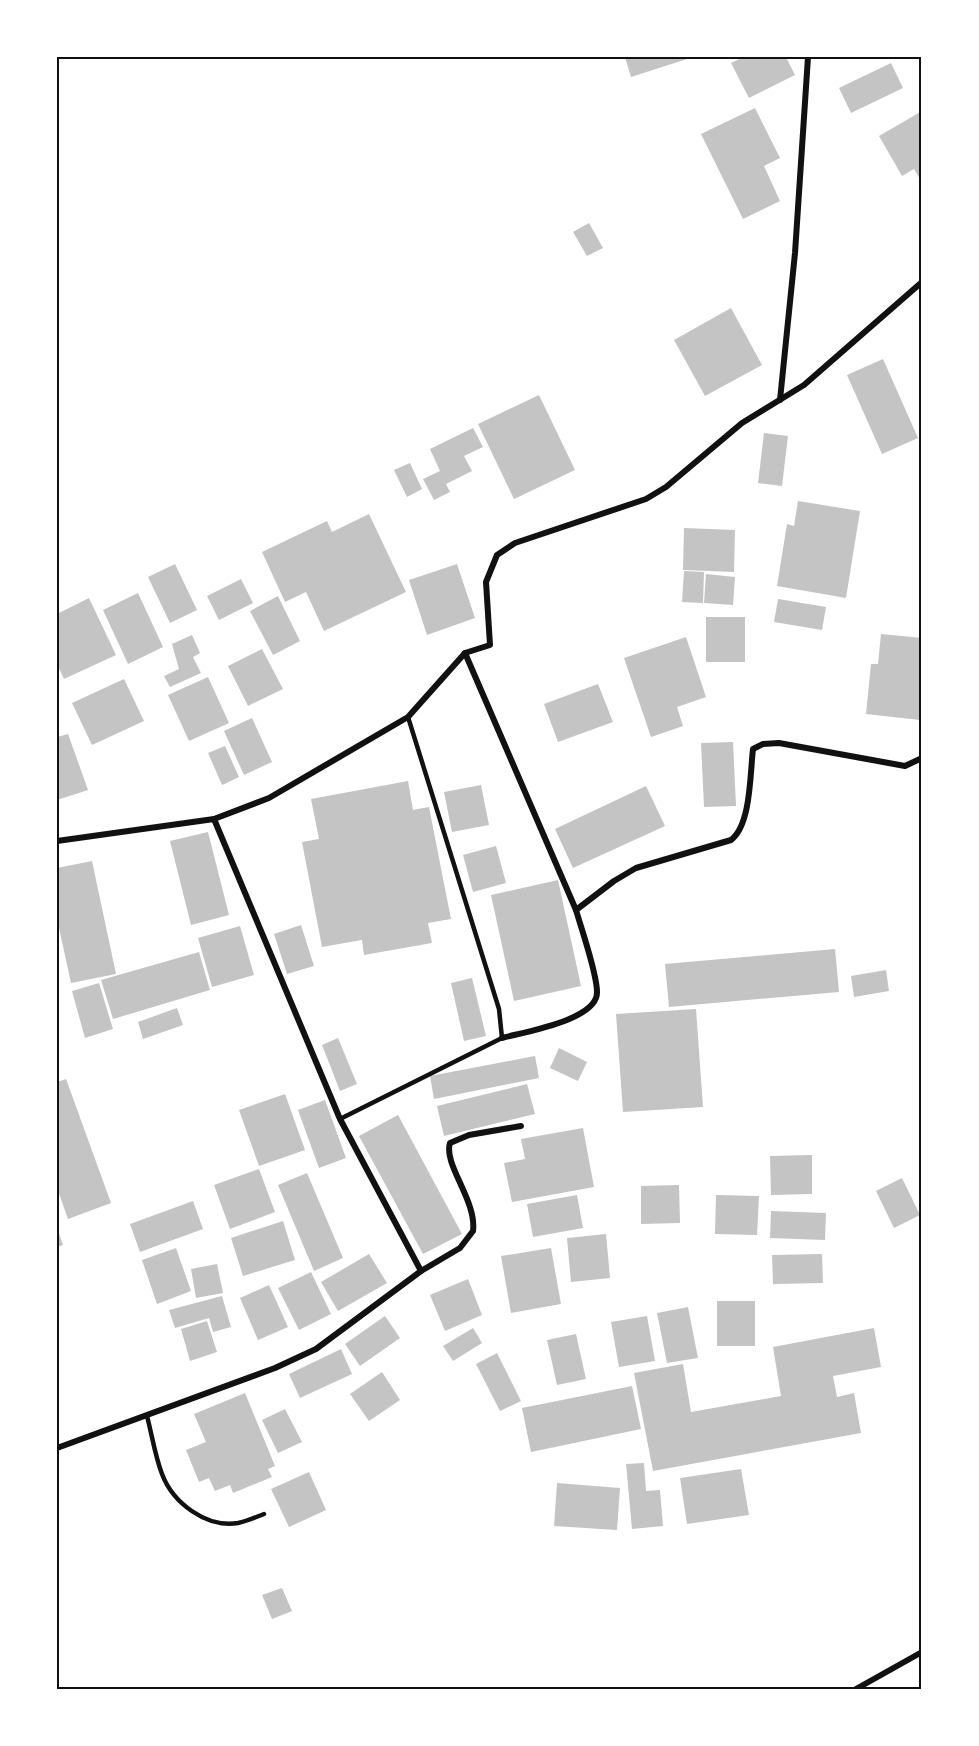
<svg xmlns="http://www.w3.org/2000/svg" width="979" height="1746" font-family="'Zilla Slab',serif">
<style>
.building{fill:#c4c4c4}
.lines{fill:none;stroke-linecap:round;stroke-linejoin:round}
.service{stroke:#111;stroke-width:4.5}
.minor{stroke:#111;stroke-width:6}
.neatline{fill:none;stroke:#111;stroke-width:2}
</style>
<rect width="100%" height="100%" fill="#fff"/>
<g class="building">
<path d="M625 57H686L687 59 631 77Z"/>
<path d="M744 57H786L795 75 749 98 731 63Z"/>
<path d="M891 63 903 88 851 113 839 88Z"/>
<path d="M755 108 780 158 764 166 780 201 743 219 701 134Z"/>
<path d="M922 111V182L914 169 902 176 879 136Z"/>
<path d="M589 223 603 248 587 256 573 232Z"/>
<path d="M731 308 762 365 705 396 674 340Z"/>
<path d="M883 359 918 438 882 454 847 375Z"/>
<path d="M539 395 575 470 514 499 478 424Z"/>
<path d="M473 428 483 447 464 456 472 471 446 484 450 492 434 500 423 479 440 471 430 449Z"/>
<path d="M764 433 788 436 782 486 758 483Z"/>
<path d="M410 463 422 489 407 497 394 470Z"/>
<path d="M798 501 860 511 846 598 777 586 787 524 794 526Z"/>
<path d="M369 514 406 592 324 631 306 592 285 602 262 552 327 521 332 532Z"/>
<path d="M684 528 735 530 734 572 683 570Z"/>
<path d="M175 564 197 610 170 623 148 577Z"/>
<path d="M457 564 475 618 427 635 409 580Z"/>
<path d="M684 571 704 572 703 603 682 602Z"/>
<path d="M706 574 735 577 733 605 704 603Z"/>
<path d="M241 579 253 603 219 620 207 596Z"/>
<path d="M138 593 163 647 128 664 103 610Z"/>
<path d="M278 596 300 641 273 655 250 611Z"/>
<path d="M89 598 116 655 64 679 57 664V614Z"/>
<path d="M778 599 826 607 822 630 774 622Z"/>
<rect x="706" y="617" width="39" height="45"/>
<path d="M881 634 922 638 920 720 866 714 871 664H878Z"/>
<path d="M192 635 200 653 193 657 201 673 170 687 164 676 179 669 172 644Z"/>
<path d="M686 637 706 697 677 707 683 726 651 737 624 658Z"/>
<path d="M262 649 283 689 248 706 228 666Z"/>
<path d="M208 677 229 723 189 741 168 695Z"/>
<path d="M124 679 144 721 92 745 72 703Z"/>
<path d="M598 684 613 722 558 742 544 704Z"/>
<path d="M252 718 272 762 244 775 224 731Z"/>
<path d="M68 734 88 790 57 800V737Z"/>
<path d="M733 742 736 806 704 807 701 743Z"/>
<path d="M225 746 239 777 222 785 208 753Z"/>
<path d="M408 781 413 810 429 807 451 919 428 923 432 943 364 955 362 940 322 947 302 842 319 839 311 799Z"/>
<path d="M481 785 489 825 452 832 444 792Z"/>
<path d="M646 786 665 826 573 868 555 829Z"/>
<path d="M208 832 229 915 191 925 170 841Z"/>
<path d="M496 846 506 883 473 892 463 855Z"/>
<path d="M92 861 116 974 71 983 57 919V868Z"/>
<path d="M558 880 581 986 514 1001 491 895Z"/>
<path d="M301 925 314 966 287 974 274 934Z"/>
<path d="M240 926 254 975 212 987 198 938Z"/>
<path d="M835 949 839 992 669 1007 665 964Z"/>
<path d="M199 952 210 990 113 1019 101 980Z"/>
<path d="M886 970 889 991 854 997 851 976Z"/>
<path d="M472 978 486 1036 464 1041 451 983Z"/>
<path d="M99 983 113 1029 85 1038 72 991Z"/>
<path d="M177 1008 183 1025 143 1039 138 1022Z"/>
<path d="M696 1009 703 1107 623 1112 616 1014Z"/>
<path d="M338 1038 357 1084 340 1091 322 1045Z"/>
<path d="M559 1048 587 1062 578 1081 550 1068Z"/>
<path d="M535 1056 539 1078 434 1099 430 1076Z"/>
<path d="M66 1079 111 1203 68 1219 57 1188V1082Z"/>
<path d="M527 1084 535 1114 444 1136 437 1106Z"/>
<path d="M285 1094 305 1150 259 1166 239 1110Z"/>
<path d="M325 1100 346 1158 319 1168 298 1110Z"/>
<path d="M398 1115 462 1234 423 1254 359 1136Z"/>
<path d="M583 1128 594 1187 512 1202 504 1163 525 1159 521 1139Z"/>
<path d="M812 1155V1194L771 1195 770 1156Z"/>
<path d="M259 1169 275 1212 230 1229 214 1185Z"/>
<path d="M307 1173 343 1258 314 1271 278 1185Z"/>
<path d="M902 1178 920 1215 894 1228 876 1191Z"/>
<path d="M679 1185 680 1223 641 1224V1186Z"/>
<path d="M577 1195 583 1228 533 1237 527 1204Z"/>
<path d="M716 1195 759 1196 757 1235 715 1234Z"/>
<path d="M193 1201 203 1229 140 1252 130 1224Z"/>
<path d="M771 1211 826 1213 825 1240 770 1238Z"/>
<path d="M283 1221 295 1260 243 1276 231 1238Z"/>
<path d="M57 1228 63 1245 57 1247Z"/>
<path d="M606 1234 610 1278 571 1282 567 1238Z"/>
<path d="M176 1248 191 1291 157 1304 142 1260Z"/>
<path d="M551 1248 561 1304 511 1313 501 1256Z"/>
<path d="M369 1254 387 1283 338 1311 321 1282Z"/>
<path d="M822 1254 823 1283 773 1284 772 1255Z"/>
<path d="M217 1264 223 1293 196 1298 191 1269Z"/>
<path d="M311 1272 331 1314 299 1330 278 1288Z"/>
<path d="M468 1279 482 1315 445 1331 430 1295Z"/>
<path d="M269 1285 288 1327 258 1340 240 1298Z"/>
<path d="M222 1296 231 1327 213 1332 209 1318 175 1328 169 1310Z"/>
<rect x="717" y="1301" width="38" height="45"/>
<path d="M688 1307 698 1358 667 1363 657 1313Z"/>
<path d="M385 1316 400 1338 360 1366 345 1344Z"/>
<path d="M647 1316 655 1361 619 1367 611 1322Z"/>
<path d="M207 1321 217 1352 190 1361 181 1329Z"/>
<path d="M473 1328 482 1343 453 1361 443 1346Z"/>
<path d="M874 1328 881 1367 833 1376 837 1397 854 1393 861 1433 653 1471 634 1373 683 1364 691 1412 781 1396 773 1347Z"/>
<path d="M576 1334 586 1379 557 1385 547 1340Z"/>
<path d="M341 1349 352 1374 300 1398 289 1374Z"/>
<path d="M497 1353 521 1401 500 1411 476 1364Z"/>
<path d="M382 1372 400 1400 369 1421 350 1394Z"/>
<path d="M632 1386 641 1429 531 1452 522 1408Z"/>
<path d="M245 1393 275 1466 268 1469 272 1477 233 1493 230 1485 215 1491 209 1478 199 1482 186 1450 206 1442 194 1414Z"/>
<path d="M285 1409 302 1442 278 1453 262 1420Z"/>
<path d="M644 1463 646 1491 660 1490 663 1526 632 1529 626 1464Z"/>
<path d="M741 1469 749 1515 687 1524 680 1478Z"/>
<path d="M309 1472 326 1510 289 1527 271 1489Z"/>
<path d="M557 1483 620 1488 617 1530 554 1526Z"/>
<path d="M282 1588 292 1611 272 1619 262 1595Z"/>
</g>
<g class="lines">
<g class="service">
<path d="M340 1119 502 1038 499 1009 408 717"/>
<path d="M147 1416C152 1435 155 1456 162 1474 173 1503 206 1528 238 1523 247 1521 256 1517 264 1514"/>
</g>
<g class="minor">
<path d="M780 400 795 253 808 57"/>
<path d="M465 653 576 910"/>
<path d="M57 841 214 819 269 798 408 717 465 653 490 645 486 582 497 555 515 543 646 499 666 487 742 423 804 385 922 282"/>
<path d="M502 1038C524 1032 598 1020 597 992 597 973 582 931 576 910L614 881 636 868 731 840C751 825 750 774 753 749L763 744 779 743 905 766 922 758"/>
<path d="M421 1271 460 1248 473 1231C477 1201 443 1164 450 1143L469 1135 521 1126"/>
<path d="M57 1448 275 1368 316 1349 421 1271 340 1119 214 819"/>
<path d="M856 1689 922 1652"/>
</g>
</g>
<rect width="979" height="1746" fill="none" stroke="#ffffff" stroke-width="117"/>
<rect x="58" y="58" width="862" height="1630" class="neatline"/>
</svg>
